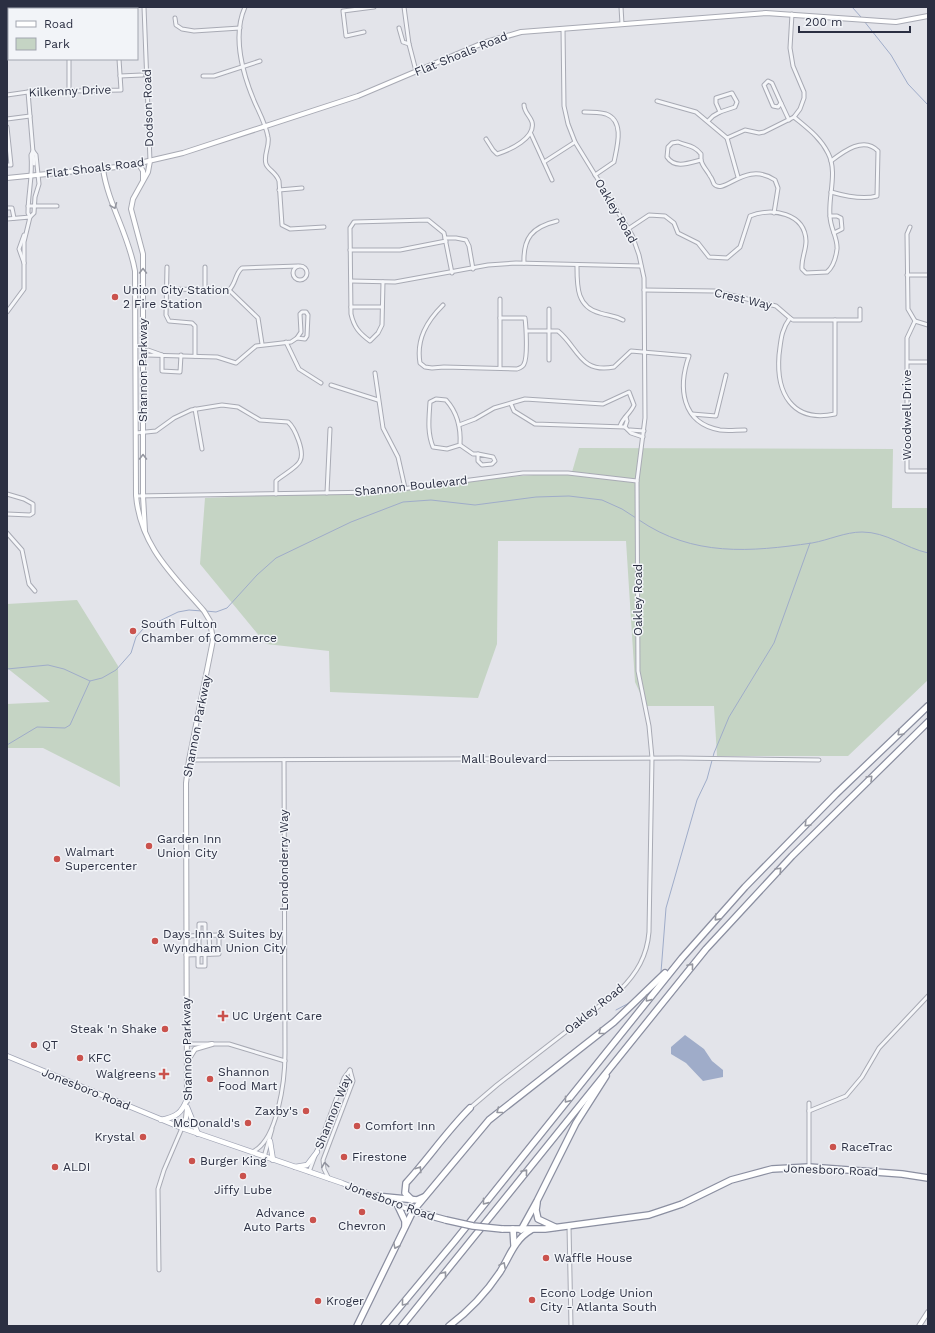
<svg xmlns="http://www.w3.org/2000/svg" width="935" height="1333" font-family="'Work Sans',sans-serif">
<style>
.green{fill:#c5d4c4}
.water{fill:#9facc9}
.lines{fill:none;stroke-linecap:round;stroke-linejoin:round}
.stream{stroke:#9facc9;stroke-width:1}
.street-casing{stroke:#a8aab4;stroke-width:5}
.secondary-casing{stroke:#a8aab4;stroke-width:6}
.primary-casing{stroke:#a2a6b6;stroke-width:6}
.highway-casing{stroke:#8b8fa1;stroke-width:8}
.street{stroke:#f5f6f9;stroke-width:3}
.secondary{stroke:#fff;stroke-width:4}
.primary{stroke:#fff;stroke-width:4.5}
.highway{stroke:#fff;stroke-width:5.5}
.highway-bridge-casing{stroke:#8b8fa1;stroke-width:8;stroke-linecap:butt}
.highway-bridge{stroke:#fff;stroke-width:5.5}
.oneway{stroke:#9597a0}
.oneway2{stroke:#90929e}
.poi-dot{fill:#ca524d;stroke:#f2f4f8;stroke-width:1.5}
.labels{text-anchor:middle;stroke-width:3;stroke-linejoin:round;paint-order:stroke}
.street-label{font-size:12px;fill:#2b2f42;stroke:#f2f4f8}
.poi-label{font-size:12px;fill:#2b2f42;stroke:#f2f4f8;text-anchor:start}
</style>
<rect width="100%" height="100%" fill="#e3e4ea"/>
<g class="green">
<path d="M579 448 893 449 892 508H928V680L848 756H717L714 706H646L635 682 626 541H498L497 644 478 698 330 692 329 651 266 644 200 564 205 498 409 490 494 478 572 472Z"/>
<path d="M77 600 118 666 120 787 43 748H7V704L50 702 7 668V604Z"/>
</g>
<path class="water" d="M685 1035 704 1049 712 1061 723 1070V1077L703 1081 686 1063 671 1054V1047Z"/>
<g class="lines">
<g class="stream">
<path d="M852 7 861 17"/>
<path d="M864 21 891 55 908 84 928 105"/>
<path d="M639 520C693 557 750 552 812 543 829 540 845 532 862 532 887 532 905 548 928 553"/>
<path d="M206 611 216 612 227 608 257 575 276 558 351 522 403 502 431 500 475 505 536 497 569 496 602 500 622 509 636 518"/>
<path d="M7 669 48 665 64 669 90 681 102 678 116 670 131 653 136 637 143 629 178 612 189 610 202 611"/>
<path d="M7 745 37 727 65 728 70 725 90 681"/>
<path d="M661 972 666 908 697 800 707 779 714 753 729 717 774 643 810 543"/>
<path d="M616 1010 631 1002"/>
</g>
<defs>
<g id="street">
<path d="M7 7H52"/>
<path d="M116 7V9"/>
<path d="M144 7 150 161"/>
<path d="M245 7C232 36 243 75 255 103 260 114 266 125 268 137 270 146 263 155 266 164 268 170 276 172 279 181L282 225 290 229 324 227"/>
<path d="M404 7 409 44 416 71"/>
<path d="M621 7 622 24"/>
<path d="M175 18 176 25 182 29 194 31 240 28"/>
<path d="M399 28 403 42 409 44"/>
<path d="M364 32 346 36 343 11 374 7"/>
<path d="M7 50H9"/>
<path d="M69 59V91"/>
<path d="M120 76 142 75"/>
<path d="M203 76H214L260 61"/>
<path d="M768 81 772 83 781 103 778 107 773 106 764 85Z"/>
<path d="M28 92 34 164"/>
<path d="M732 93 737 102 735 107 720 112 716 103V98Z"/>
<path d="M7 95 28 92 121 90 119 59"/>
<path d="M657 101 696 112 727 138 745 130 759 133 764 132 794 117 800 109 804 98V92L793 66 790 48 792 14"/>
<path d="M781 103 789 120"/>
<path d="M584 112C591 112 599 112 606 114 625 121 617 147 614 162L595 175"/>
<path d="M7 119 30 116"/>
<path d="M708 121 713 116 720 112"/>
<path d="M7 127 11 165H7"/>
<path d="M531 134 552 180"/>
<path d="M727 138 738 177"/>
<path d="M486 139 493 150 497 154C510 150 536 138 532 122 530 116 524 112 524 105"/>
<path d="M678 142C687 146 694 145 701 154V160C689 163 675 169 667 157L668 147 672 143Z"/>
<path d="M33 151 36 155 39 184 35 197 34 213 30 217 28 213C28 193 33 177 31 155Z"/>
<path d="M701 160C702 166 707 170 710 176 712 178 713 182 714 184 724 196 745 160 775 180L778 188 774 213"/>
<path d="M831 161C844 151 864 136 878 151L877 196C863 200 845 196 831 192"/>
<path d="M544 162 575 142"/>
<path d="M279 190 302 188"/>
<path d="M28 206H57"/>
<path d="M7 208H12L14 218"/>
<path d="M830 216H837L841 218 842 229 834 233"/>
<path d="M7 219 30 217 24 242V289L7 312"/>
<path d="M910 227 907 234 908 309 915 321 907 338V471H928"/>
<path d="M628 229 649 215 665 216 674 223 678 233 698 243 709 257 727 258 740 247 750 216C772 207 805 213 806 241 806 251 801 259 802 269L806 273 827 272C833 267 836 257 837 249 838 238 830 228 830 216 828 196 838 172 828 153 820 137 807 128 794 117"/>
<path d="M445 238H456L466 240 469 246 473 269"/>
<path d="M350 250H400L446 241"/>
<path d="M24 263 19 249 24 235"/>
<path d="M524 263C523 238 532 227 557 221"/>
<path d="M577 265C577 285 576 307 600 313 609 316 614 315 623 320"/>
<circle cx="300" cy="273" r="7"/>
<path d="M167 267 166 315 169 321 192 323 195 326V356"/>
<path d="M205 267V289"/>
<path d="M907 275H928"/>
<path d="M351 281 395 282 488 265 516 263 641 266"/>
<path d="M383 282 382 325 378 333 370 341C359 333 354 327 351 314L350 228 354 222 428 220 444 233 452 273"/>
<path d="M166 289 229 290 258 318 262 344"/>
<path d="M229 290C236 284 235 273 242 268L298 266"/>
<path d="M644 290 714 291 776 306 790 318"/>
<path d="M500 299V318"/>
<path d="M443 305C427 321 416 339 420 363L425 367 432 368 444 367 517 369C520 368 523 367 524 364 528 357 526 326 525 318H500V368"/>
<path d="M351 307H382"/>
<path d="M302 312H306L308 315 307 336 305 339 297 338 301 332 300 314Z"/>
<path d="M790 318 793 320H835V414C792 423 776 393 779 355 781 340 781 330 790 318Z"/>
<path d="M835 320H860V309"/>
<path d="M915 321 928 325"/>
<path d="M527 331H558C578 347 580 374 614 367L631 351 689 356C678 387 681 423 720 430 728 431 736 430 745 430"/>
<path d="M286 342 299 369 321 383"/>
<path d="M162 355 148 350 145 352 147 355 217 357 236 363 256 346 291 342 297 338"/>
<path d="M162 355V371L180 372 181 355"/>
<path d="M549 360V309"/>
<path d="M908 362H928"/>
<path d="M375 373 383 428 398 457 405 488"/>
<path d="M331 385 378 400"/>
<path d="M436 399 446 400C457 412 461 429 460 445L447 449 433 447C427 432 429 418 430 402Z"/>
<path d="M511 404 514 411 535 424 625 427 631 433 643 437"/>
<path d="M195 409 202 449"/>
<path d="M692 414 716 416 726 375"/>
<path d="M459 425 475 419 494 408 525 399 603 404 629 392 634 405C630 414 623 417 620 426"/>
<path d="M625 427 627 421 626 417"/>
<path d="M630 430 644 431"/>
<path d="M136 433 156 431 174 418 191 410 222 405 238 407 260 420 288 422C295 428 305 452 300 461 298 467 281 476 276 481V494"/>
<path d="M460 445 473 454H478"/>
<path d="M478 454 493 457 495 461 492 464 482 465 478 461Z"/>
<path d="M327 493 330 429"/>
<path d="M7 494 24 499 33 504V513L30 515 7 514"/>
<path d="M136 496 379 492 523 473H568L637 481"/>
<path d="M7 533 22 550 29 584 35 591"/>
<path d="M189 760 680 758 819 760"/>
<path d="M209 935 210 954"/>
<path d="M186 936 219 935V954L186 955"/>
<path d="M198 955V966H205V955"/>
<path d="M199 955V924H205V935"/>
<path d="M187 1044H229L285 1061"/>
<path d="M809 1103V1167"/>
<path d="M470 1108 497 1085 620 990C637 973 647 956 649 932L652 758 649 726 638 671 637 481 645 418 644 278 639 255 632 235 575 142 568 124 564 106 563 29"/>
<path d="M809 1111 846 1096 862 1077 879 1048 928 996"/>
<path d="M252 1152C278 1141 285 1079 285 1053L284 760"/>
<path d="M264 1157 272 1129"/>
<path d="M309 1172 344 1078 350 1070"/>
<path d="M329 1179 324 1169 323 1160 353 1081 350 1070"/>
<path d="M569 1226 571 1326"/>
<path d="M159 1270 158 1189 164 1170 182 1128"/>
</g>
<g id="secondary">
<path d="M138 163 143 171V180"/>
<path d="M103 169C108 204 129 235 135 271L136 495C140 546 173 575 204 611L210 621 213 640 189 760 186 783 187 1101"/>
<path d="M7 178 127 166 183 153 358 96 483 43 521 32 766 13 881 21 896 22 928 16"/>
<path d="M145 531 143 496V254L131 209 133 199 148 172 150 161"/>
<path d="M188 1060 195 1049 212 1044"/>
<path d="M182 1128 186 1118 187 1108"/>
<path d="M919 1326 928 1312"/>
</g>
<g id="primary">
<path d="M7 1056 182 1128 342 1183 413 1211"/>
<path d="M187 1107 198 1134"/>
<path d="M161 1120C176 1117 182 1113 187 1099"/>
<path d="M270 1141 273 1160"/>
<path d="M295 1167 307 1165 317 1152"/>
</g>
<g id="highway">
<path d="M376 1196 417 1200 424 1197"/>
<path d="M412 1200 405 1193 406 1183C428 1159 446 1132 470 1108"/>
<path d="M537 1203 536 1210 538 1219 555 1227"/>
<path d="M398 1206 405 1221V1226"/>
<path d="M413 1211 446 1220"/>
<path d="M502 1229H545L649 1215 682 1204 731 1180 772 1169 809 1167 902 1174 928 1178"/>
<path d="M513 1229 514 1245"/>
<path d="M521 1230 537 1201 576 1123 606 1076"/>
<path d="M357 1326 413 1211 489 1120 614 1022 665 973"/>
<path d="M384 1326 454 1242 682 958 745 887 836 794 928 706"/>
<path d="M402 1326 706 949 792 856 928 722"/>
<path d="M449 1326C469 1311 486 1293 500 1272 510 1256 514 1240 531 1230"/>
</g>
</defs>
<use href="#street" class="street-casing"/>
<use href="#secondary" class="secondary-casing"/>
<use href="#primary" class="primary-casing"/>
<use href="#highway" class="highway-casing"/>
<use href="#street" class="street"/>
<use href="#secondary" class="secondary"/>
<use href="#primary" class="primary"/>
<use href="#highway" class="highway"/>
<defs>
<path id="highway-bridge" d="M446 1220 473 1226 502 1229"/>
</defs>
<use href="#highway-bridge" class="highway-bridge-casing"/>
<use href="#highway-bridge" class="highway-bridge"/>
</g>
<defs><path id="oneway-chevron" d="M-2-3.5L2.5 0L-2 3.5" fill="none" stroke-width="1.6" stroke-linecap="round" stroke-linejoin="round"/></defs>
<g class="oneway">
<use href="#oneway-chevron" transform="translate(114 206) rotate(68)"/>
<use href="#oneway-chevron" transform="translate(143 271) rotate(-90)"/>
<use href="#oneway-chevron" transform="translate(143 457) rotate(-90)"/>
<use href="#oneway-chevron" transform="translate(900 733) rotate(136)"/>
<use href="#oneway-chevron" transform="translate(870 778) rotate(-45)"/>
<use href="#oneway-chevron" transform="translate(807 824) rotate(134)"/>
<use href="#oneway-chevron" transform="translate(779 870) rotate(-47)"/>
<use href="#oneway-chevron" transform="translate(717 918) rotate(132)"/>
<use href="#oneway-chevron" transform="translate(691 966) rotate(-51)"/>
<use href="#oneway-chevron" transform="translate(648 999) rotate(129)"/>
<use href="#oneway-chevron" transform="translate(601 1032) rotate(142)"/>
<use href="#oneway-chevron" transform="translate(567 1100) rotate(129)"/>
<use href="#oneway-chevron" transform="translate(499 1111) rotate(142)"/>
<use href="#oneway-chevron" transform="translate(419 1169) rotate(-57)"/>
<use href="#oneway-chevron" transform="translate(525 1172) rotate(-51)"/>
<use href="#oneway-chevron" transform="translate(485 1202) rotate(129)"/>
<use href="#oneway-chevron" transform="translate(396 1246) rotate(116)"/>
<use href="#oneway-chevron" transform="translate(503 1265) rotate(-62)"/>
<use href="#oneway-chevron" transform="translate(444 1274) rotate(-52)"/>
<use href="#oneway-chevron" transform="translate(404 1303) rotate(130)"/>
</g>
<use class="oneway2" href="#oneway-chevron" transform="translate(325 1165) rotate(-97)"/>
<g class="poi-dot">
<circle cx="115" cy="297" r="4"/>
<circle cx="133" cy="631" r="4"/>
<circle cx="149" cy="846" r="4"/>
<circle cx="57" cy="859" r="4"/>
<circle cx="155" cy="941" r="4"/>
<path d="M221 1010h4v4h4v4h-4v4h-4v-4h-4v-4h4z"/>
<circle cx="165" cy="1029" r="4"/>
<circle cx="34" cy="1045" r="4"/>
<circle cx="80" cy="1058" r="4"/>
<path d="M162 1068h4v4h4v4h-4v4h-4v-4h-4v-4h4z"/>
<circle cx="210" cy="1079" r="4"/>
<circle cx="306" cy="1111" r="4"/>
<circle cx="248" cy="1123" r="4"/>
<circle cx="357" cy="1126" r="4"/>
<circle cx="143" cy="1137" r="4"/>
<circle cx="833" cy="1147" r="4"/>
<circle cx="344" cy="1157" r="4"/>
<circle cx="192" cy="1161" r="4"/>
<circle cx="55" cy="1167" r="4"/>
<circle cx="243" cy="1176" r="4"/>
<circle cx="362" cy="1212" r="4"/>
<circle cx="313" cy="1220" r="4"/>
<circle cx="546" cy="1258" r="4"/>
<circle cx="532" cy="1300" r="4"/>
<circle cx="318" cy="1301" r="4"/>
</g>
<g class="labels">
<g class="street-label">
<text transform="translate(461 54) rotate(-22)" y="4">Flat Shoals Road</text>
<text transform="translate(70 91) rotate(-2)" y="4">Kilkenny Drive</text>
<text transform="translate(148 108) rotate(-92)" y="4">Dodson Road</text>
<text transform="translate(95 168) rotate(-7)" y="4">Flat Shoals Road</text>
<text transform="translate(616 211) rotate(60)" y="4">Oakley Road</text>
<text transform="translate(743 299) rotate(13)" y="4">Crest Way</text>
<text transform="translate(143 370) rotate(-90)" y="4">Shannon Parkway</text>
<text transform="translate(907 415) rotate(-90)" y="4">Woodwell Drive</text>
<text transform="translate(411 486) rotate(-6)" y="4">Shannon Boulevard</text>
<text transform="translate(638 600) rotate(-90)" y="4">Oakley Road</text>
<text transform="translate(197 726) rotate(-79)" y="4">Shannon Parkway</text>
<text x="504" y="763">Mall Boulevard</text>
<text transform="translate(284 860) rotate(-90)" y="4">Londonderry Way</text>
<text transform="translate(594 1009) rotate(-39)" y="4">Oakley Road</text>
<text transform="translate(187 1049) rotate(-91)" y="4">Shannon Parkway</text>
<text transform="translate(86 1089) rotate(22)" y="4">Jonesboro Road</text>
<text transform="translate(333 1112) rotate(-68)" y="4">Shannon Way</text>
<text transform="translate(831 1170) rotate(2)" y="4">Jonesboro Road</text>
<text transform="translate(390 1201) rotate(20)" y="4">Jonesboro Road</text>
</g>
<g class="poi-label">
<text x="123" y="294">Union City Station<tspan x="123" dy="14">2 Fire Station</tspan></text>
<text x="141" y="628">South Fulton<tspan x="141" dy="14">Chamber of Commerce</tspan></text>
<text x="157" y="843">Garden Inn<tspan x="157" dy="14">Union City</tspan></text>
<text x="65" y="856">Walmart<tspan x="65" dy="14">Supercenter</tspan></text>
<text x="163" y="938">Days Inn &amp; Suites by<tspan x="163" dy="14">Wyndham Union City</tspan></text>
<text x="232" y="1020">UC Urgent Care</text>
<text x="157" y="1033" text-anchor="end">Steak 'n Shake</text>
<text x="42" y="1049">QT</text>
<text x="88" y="1062">KFC</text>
<text x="218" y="1076">Shannon<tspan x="218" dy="14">Food Mart</tspan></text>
<text x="156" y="1078" text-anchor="end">Walgreens</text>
<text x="298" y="1115" text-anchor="end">Zaxby's</text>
<text x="240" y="1127" text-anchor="end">McDonald's</text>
<text x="365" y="1130">Comfort Inn</text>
<text x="135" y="1141" text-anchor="end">Krystal</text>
<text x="841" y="1151">RaceTrac</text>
<text x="352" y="1161">Firestone</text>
<text x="200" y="1165">Burger King</text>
<text x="63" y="1171">ALDI</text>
<text x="243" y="1194" text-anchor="middle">Jiffy Lube</text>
<text x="305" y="1217" text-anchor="end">Advance<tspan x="305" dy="14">Auto Parts</tspan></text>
<text x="362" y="1230" text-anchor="middle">Chevron</text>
<text x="554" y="1262">Waffle House</text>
<text x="540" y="1297">Econo Lodge Union<tspan x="540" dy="14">City - Atlanta South</tspan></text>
<text x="326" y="1305">Kroger</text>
</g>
</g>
<rect width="935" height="1333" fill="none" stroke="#2b2f42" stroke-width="16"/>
<rect x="8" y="8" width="130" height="52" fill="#f2f4f8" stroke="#a2a5af"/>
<rect x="16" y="21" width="20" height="6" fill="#ffffff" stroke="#a2a5af"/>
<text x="44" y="28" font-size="12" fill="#2b2f42">Road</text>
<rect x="16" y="38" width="20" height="12" fill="#c5d4c4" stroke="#a2a5af"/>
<text x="44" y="48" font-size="12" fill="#2b2f42">Park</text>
<path d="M799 26v6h111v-6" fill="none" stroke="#2b2f42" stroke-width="2"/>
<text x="805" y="26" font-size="12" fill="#2b2f42" stroke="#f2f4f8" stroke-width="3" paint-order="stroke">200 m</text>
</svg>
